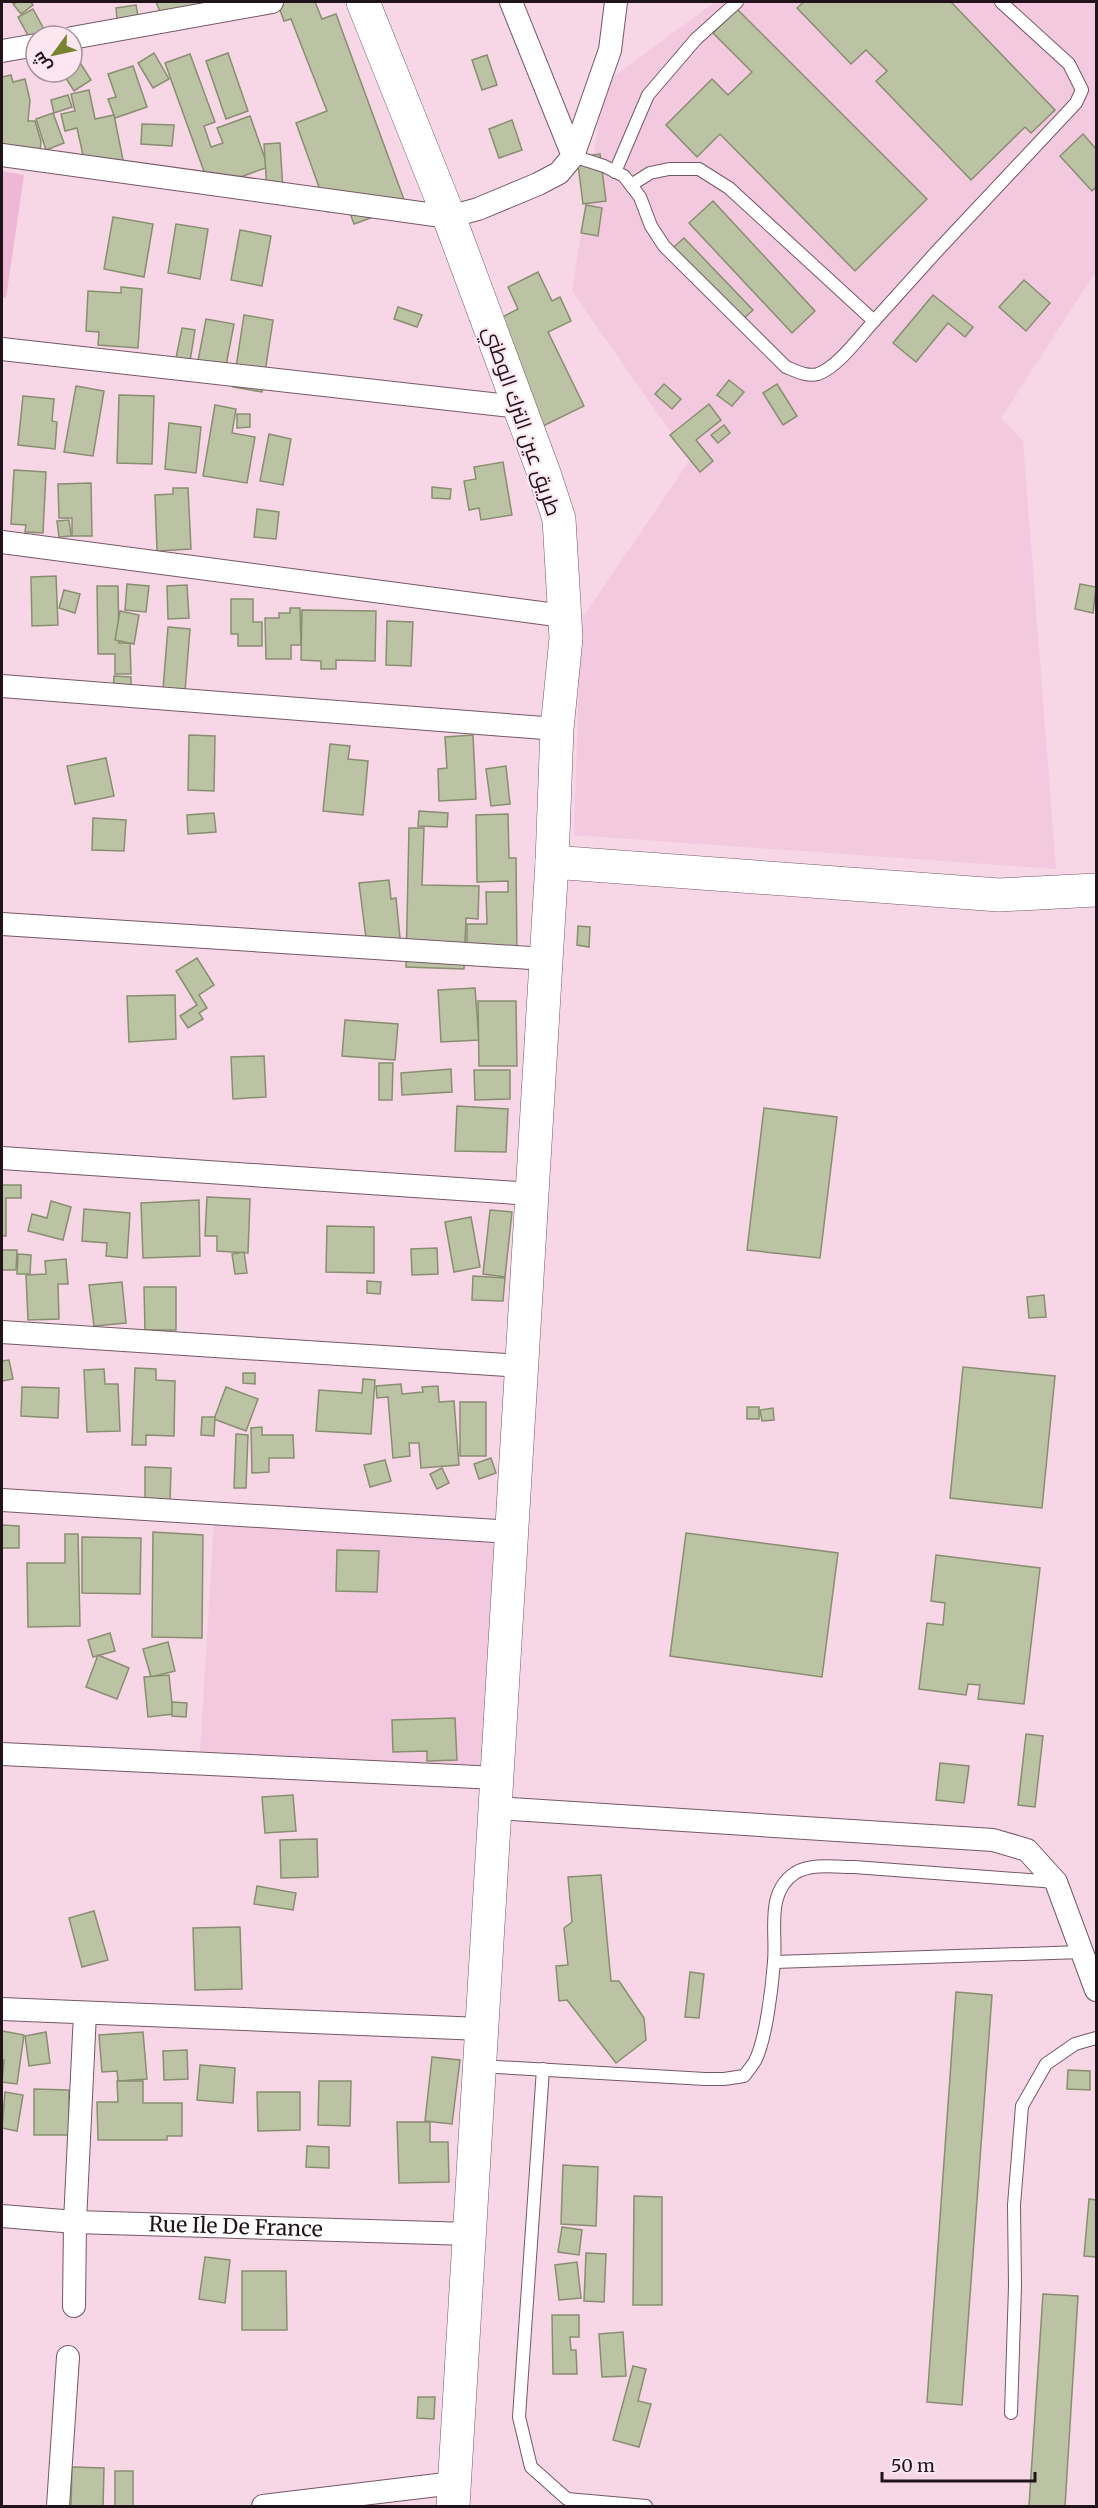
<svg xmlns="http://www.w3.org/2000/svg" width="1098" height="2508" font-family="Merriweather,Cairo,serif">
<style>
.built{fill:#f2c9de}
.green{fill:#eeb7d4}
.building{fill:#bcc3a4;stroke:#888e70;stroke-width:1.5}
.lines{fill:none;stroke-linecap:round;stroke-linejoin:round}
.lane-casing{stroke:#755867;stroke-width:14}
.street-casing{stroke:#755867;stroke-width:24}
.secondary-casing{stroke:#755867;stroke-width:34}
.lane{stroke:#fff;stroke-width:12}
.street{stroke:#fff;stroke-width:22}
.secondary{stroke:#fff;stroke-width:33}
.labels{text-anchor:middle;stroke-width:4.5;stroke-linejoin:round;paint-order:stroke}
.street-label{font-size:21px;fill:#20141a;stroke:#fce7f1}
</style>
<rect width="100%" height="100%" fill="#f7d6e6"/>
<g class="built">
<path d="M715 2H1096V271L1001 418 1023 441 1056 869 574 835 581 620 690 460 572 291 605 83Z"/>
<path d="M214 1522 501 1544 486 1768 200 1752Z"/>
</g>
<path class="green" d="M2 171 24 175 6 298 2 297Z"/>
<g class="building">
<path d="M17 2H31L33 5 21 14 13 4Z"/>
<path d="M156 2H203L204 5 164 21Z"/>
<path d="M277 2H315L322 19 336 14 406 205 354 224 347 205 328 212 296 123 327 111 291 19 284 21Z"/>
<path d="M804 2H951L1055 110 1031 133 1025 127 971 180 876 81 887 71 866 50 851 64 797 8Z"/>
<path d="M136 5 138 16 117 19 116 8Z"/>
<path d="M33 9 46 33 31 41 18 17Z"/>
<path d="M737 9 927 199 855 271 720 134 697 157 666 125 712 79 728 95 752 72 713 33Z"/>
<path d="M154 53 169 79 153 88 138 63Z"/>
<path d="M228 53 248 111 226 119 206 61Z"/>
<path d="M190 54 215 122 204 126 211 147 223 143 217 128 250 116 268 167 210 188 165 63Z"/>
<path d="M487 55 497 85 482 90 472 60Z"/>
<path d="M79 61 91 80 74 91 62 72H72V65Z"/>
<path d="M133 66 147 107 115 118 108 99 116 97 108 74Z"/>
<path d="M11 75 13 82 25 79 30 100 28 121H35L41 141 40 152 2 153V77Z"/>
<path d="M89 90 95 119 114 115 124 165 87 173 77 128 65 131 61 114 75 111 71 94Z"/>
<path d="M68 95 72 107 54 113 51 100Z"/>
<path d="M53 113 64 143 46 150 36 119Z"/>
<path d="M512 120 522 150 499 158 489 129Z"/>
<path d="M142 124 174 125 172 146 141 144Z"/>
<path d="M1083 134 1096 149V187L1092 191 1060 156Z"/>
<path d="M280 143 283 190 267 191 264 144Z"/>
<path d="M600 154 606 201 583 204 577 157Z"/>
<path d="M713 201 815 311 792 333 689 223Z"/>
<path d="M586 205 602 208 598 236 581 233Z"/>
<path d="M113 217 153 224 144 277 104 269Z"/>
<path d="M176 224 208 229 200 279 168 273Z"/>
<path d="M240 230 271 236 262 286 231 280Z"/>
<path d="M684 238 753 310 737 325 667 253Z"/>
<path d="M538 272 552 301 560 297 571 321 548 332 584 406 541 427 491 323 518 309 508 287Z"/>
<path d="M1024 280 1050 303 1026 331 999 307Z"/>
<path d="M121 287 142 289 138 348 98 345 99 332 86 331 88 291 121 293Z"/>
<path d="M933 295 973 327 965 337 948 323 916 362 893 343Z"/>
<path d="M398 307 422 315 417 327 394 319Z"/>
<path d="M244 315 273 320 262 392 233 387Z"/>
<path d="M206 319 234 324 225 371 197 366Z"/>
<path d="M182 328 195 330 190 361 176 358Z"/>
<path d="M729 380 744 392 732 406 717 395Z"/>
<path d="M664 384 681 399 672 409 655 394Z"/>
<path d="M777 384 797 416 783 425 763 393Z"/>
<path d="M76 386 104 391 93 456 64 452Z"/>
<path d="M119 395 154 396 152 464 117 463Z"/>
<path d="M23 396 54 399 52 421 57 422 55 449 18 445Z"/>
<path d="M709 404 721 420 696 440 713 461 700 472 670 435Z"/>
<path d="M215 405 236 409 232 433 255 437 247 483 203 476Z"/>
<path d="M237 414H250V427L237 428Z"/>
<path d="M169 423 201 427 196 473 165 469Z"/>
<path d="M724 425 730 433 718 443 711 435Z"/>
<path d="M269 434 291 439 283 485 260 481Z"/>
<path d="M503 462 512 515 481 520 479 508 469 510 464 481 476 479 474 467Z"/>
<path d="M14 470 46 472 43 533 25 532 26 525 11 524Z"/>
<path d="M91 483 92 536H72V518H59L58 484Z"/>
<path d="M432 487 451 489 450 499 432 498Z"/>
<path d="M173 488H188L191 549 157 551 155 495 173 494Z"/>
<path d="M257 509 279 512 276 539 254 537Z"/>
<path d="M69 520 71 536 59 537 57 521Z"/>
<path d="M56 576 58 625 32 626 31 577Z"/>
<path d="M127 584 149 586 146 612 125 610Z"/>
<path d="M1080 584 1096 587 1093 613 1075 609Z"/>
<path d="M187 585 189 618 168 619 167 586Z"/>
<path d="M97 586H118L119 643H130L131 674H115V654H98Z"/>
<path d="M64 590 80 594 75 613 59 608Z"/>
<path d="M231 599H253V622H262V646H238V634H231Z"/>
<path d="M290 608H300L301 645H291V659H266L265 618H279V613H290Z"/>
<path d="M302 610 376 611 375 661 336 660V669H321V661L301 660Z"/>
<path d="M120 611 139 615 134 644 115 640Z"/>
<path d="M387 621 413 622 411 666 386 665Z"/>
<path d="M168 627 190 629 185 691 163 689Z"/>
<path d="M114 676 131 677V696L113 694Z"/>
<path d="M189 735 215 736 214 791 188 790Z"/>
<path d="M473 735 476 799 439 801 438 769 447 768 445 737Z"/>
<path d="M330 744 350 746 348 759 368 761 363 815 323 811Z"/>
<path d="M106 758 114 796 75 804 67 766Z"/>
<path d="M506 766 510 804 491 806 486 769Z"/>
<path d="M419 811 448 813 447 827 418 826Z"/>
<path d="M214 813 216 832 188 834 187 815Z"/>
<path d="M508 814 509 858H516L517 958H467V924H487L486 892H508V881L477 882 476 815Z"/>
<path d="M93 818 126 820 124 851 92 850Z"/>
<path d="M409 828H424L422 885 479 886 478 919 466 918 464 969 406 967Z"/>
<path d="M389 880 391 899 396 898 401 948 366 938 359 883Z"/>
<path d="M578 926 590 927 589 947 577 945Z"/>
<path d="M197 958 214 985 199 995 207 1008 199 1013 203 1019 188 1028 180 1016 197 1005 176 971Z"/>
<path d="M475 988 479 1040 441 1042 438 990Z"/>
<path d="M175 995 176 1039 129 1042 127 996Z"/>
<path d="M478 1001H516L517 1066H479Z"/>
<path d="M345 1020 398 1024 395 1060 342 1056Z"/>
<path d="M264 1056 266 1097 233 1099 231 1057Z"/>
<path d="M379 1063H393L392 1100H379Z"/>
<path d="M451 1069 452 1092 402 1095 401 1073Z"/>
<path d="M474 1070H510V1099L475 1100Z"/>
<path d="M457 1106 508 1109 506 1152 455 1151Z"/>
<path d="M764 1108 837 1117 820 1258 747 1250Z"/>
<path d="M2 1185H21V1198H6V1236H2Z"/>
<path d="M207 1197 250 1199 248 1253 217 1251V1236H205Z"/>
<path d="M199 1200 200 1256 143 1258 141 1203Z"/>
<path d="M51 1201 71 1207 63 1240 28 1231 32 1214 47 1218Z"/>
<path d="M84 1209 130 1213 127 1258 106 1256 107 1243 82 1241Z"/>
<path d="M490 1210 512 1212 505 1277 483 1274Z"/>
<path d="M471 1217 480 1267 454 1272 445 1222Z"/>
<path d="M327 1226 374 1227V1273L326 1272Z"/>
<path d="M437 1248 438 1274 412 1275 411 1249Z"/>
<path d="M2 1250H17L16 1270H2Z"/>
<path d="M244 1252 247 1273 235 1274 232 1254Z"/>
<path d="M18 1254 31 1255 30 1274H17Z"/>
<path d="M66 1259 68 1284H58L59 1319 28 1320 26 1275 46 1274 45 1261Z"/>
<path d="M473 1276 505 1278 503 1301 472 1300Z"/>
<path d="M367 1281 381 1282 380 1294 367 1293Z"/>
<path d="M122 1282 126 1323 94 1326 89 1285Z"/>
<path d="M144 1287H176V1330H145Z"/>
<path d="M1044 1295 1046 1317 1029 1318 1027 1297Z"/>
<path d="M9 1360 13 1379 2 1381V1361Z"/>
<path d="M963 1367 1055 1376 1042 1508 950 1498Z"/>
<path d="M135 1368 156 1369V1380L175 1381 174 1436 146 1435V1445H132Z"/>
<path d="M104 1369 105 1384H118L120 1431 87 1432 84 1370Z"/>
<path d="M243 1373H255V1384L243 1383Z"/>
<path d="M363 1379 375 1380 371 1434 316 1431 319 1390 362 1393Z"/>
<path d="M401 1384 402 1394 423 1392 422 1387 438 1386 439 1402 454 1401 459 1465 421 1468 419 1443H409L410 1456 393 1458 388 1397 377 1398 376 1386Z"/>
<path d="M22 1387 59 1388 58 1418 21 1416Z"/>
<path d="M226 1387 258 1399 246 1431 214 1419Z"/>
<rect x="460" y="1402" width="26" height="54"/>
<rect x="747" y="1407" width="12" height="12"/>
<path d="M773 1408 774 1420 762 1421 760 1410Z"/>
<path d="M202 1417H215L214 1436 201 1435Z"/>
<path d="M262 1427V1435H293L294 1458H269V1472L252 1473 251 1428Z"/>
<path d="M236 1434 248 1435 246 1488H234Z"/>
<path d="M491 1458 496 1473 479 1479 474 1464Z"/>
<path d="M385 1460 391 1481 370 1487 364 1465Z"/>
<path d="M145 1467 171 1468 170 1502 145 1501Z"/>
<path d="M442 1468 449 1483 437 1489 430 1474Z"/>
<path d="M2 1525 19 1526V1548H2Z"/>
<path d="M153 1532 203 1535 202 1638 152 1637Z"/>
<path d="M686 1533 838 1553 822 1677 670 1656Z"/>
<path d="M65 1534H78L80 1626 28 1627 27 1563H65Z"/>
<path d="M82 1537 141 1538 140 1594 82 1593Z"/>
<path d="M337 1550 379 1551 377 1592 336 1591Z"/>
<path d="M936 1555 1040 1568 1024 1704 978 1699 980 1685 968 1684 966 1695 919 1689 927 1623 943 1625 945 1603 931 1601Z"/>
<path d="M110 1633 115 1651 93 1657 88 1640Z"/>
<path d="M168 1642 175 1671 151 1677 143 1649Z"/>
<path d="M98 1655 129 1668 117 1699 86 1687Z"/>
<path d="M169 1675 173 1714 148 1717 144 1677Z"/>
<path d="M172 1702 187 1703 186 1717 172 1716Z"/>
<path d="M455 1718 457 1760 427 1761V1751L393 1752 392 1720Z"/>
<path d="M1026 1734 1043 1736 1035 1807 1018 1805Z"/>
<path d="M940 1763 969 1766 964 1803 936 1800Z"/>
<path d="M293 1795 296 1831 265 1833 262 1797Z"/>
<path d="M317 1839 318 1877 281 1878 280 1840Z"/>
<path d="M601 1875 611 1981H619L644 2018 646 2040 616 2063 567 2000 559 2001 556 1966 568 1965 564 1928 572 1922 568 1877Z"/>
<path d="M257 1886 296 1893 293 1910 254 1904Z"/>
<path d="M94 1911 108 1960 82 1967 69 1918Z"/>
<path d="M240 1927 242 1989 195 1990 193 1928Z"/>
<path d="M690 1972 704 1974 699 2018 685 2017Z"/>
<path d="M956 1992 992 1995 962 2405 927 2402Z"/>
<path d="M2 2031 24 2035 17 2084 2 2082 4 2060H2Z"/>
<path d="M46 2032 50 2063 29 2066 25 2036Z"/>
<path d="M143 2032 147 2079 118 2081 117 2071 102 2072 99 2035Z"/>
<path d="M187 2050 188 2079 164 2080 163 2051Z"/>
<path d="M432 2057 460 2060 452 2124 425 2121Z"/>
<path d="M200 2065 235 2068 233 2103 197 2100Z"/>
<path d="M1068 2070 1090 2071V2090L1067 2089Z"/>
<path d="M117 2081H143V2103H182V2136H167V2140H98L97 2102H118Z"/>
<path d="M319 2081H351L350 2126 318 2125Z"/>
<path d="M34 2089 69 2090V2135H34Z"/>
<path d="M5 2092 23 2095 17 2131 2 2128Z"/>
<path d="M257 2092H300V2130L258 2131Z"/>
<path d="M397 2122H430V2142H448L449 2182 399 2183Z"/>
<path d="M307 2146 329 2147V2168L306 2167Z"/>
<path d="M563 2165 598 2167 596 2226 561 2224Z"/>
<path d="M634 2196 662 2197V2305H633Z"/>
<path d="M1089 2199 1096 2200V2257L1084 2256Z"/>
<path d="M562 2227 582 2230 579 2255 558 2252Z"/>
<path d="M586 2253 606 2254 604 2302 584 2301Z"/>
<path d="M205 2257 230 2260 225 2303 199 2299Z"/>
<path d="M577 2262 581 2298 559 2300 555 2265Z"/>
<path d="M242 2271H286L287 2330H242Z"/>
<path d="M1043 2294 1078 2296 1065 2506H1029Z"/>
<path d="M552 2315H579V2337H570L571 2350H576L577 2374H553Z"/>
<path d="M623 2332 626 2376 602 2377 599 2334Z"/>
<path d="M633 2366 646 2369 638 2401 651 2404 639 2447 613 2440Z"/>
<path d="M418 2397H435L434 2419 417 2418Z"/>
<path d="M72 2467 104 2468 103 2506H71Z"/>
<rect x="115" y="2471" width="18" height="35"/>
</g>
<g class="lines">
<defs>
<g id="lane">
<path d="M573 156 604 166 624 176 640 197 651 226 664 246 786 367C796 371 807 377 818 374 838 367 860 336 874 321"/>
<path d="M615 172 648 95 696 39 737 2"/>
<path d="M631 185 650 173 669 169H699L729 188 874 321 938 250 1076 103 1082 90 1069 64 1001 2"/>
<path d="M774 1962 1082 1952"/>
<path d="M480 2066 705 2079H724L744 2076C748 2071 752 2066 755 2061 766 2040 772 1987 774 1962 777 1932 765 1893 795 1873 811 1863 837 1867 854 1867L1056 1882"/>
<path d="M543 2069 519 2417 531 2467 567 2499 646 2506"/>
<path d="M1011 2413 1015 2286 1014 2205 1022 2106 1046 2064 1075 2044 1096 2038"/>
</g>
<g id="street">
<path d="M72 38 272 2"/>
<path d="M2 51 36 45"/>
<path d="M2 155 449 217 478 209 538 184 559 173 573 156 511 2"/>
<path d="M573 156 610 50 616 2"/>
<path d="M2 349 519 407"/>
<path d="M2 542 564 616"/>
<path d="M2 686 557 729"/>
<path d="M2 924 546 959"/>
<path d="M2 1158 532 1194"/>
<path d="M2 1332 522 1366"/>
<path d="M2 1500 512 1532"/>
<path d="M2 1754 497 1778"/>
<path d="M495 1808 993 1840 1027 1850 1056 1882 1096 1990"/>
<path d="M2 2009 481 2029"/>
<path id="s1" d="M2 2216 75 2222 469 2234"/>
<path d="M74 2306 75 2222 85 2013"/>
<path d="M58 2506 68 2357"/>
<path d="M263 2506 454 2483"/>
</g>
<g id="secondary">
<path d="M363 2 449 217 545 476 559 519 566 638 557 729 552 862 453 2506"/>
<path d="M552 862 999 895 1096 890"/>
</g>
</defs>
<use href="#lane" class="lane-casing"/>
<use href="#street" class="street-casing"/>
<use href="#secondary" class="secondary-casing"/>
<use href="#lane" class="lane"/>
<use href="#street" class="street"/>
<use href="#secondary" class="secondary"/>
</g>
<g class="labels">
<g class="street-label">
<text transform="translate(522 421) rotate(71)" y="7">طريق عين الترك الوطني</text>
<text dy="7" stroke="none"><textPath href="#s1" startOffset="234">Rue Ile De France</textPath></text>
</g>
</g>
<rect width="1098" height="2508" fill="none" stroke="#20141a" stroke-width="6"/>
<g transform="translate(54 54) rotate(237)"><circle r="28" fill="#fce7f1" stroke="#a4939b" stroke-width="1.5"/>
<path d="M0-4.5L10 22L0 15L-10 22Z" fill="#778330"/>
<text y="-9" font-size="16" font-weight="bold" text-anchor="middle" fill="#20141a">ش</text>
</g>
<path d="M882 2472v9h153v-9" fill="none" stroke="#20141a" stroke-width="3"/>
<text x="891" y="2472" font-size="18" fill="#20141a" stroke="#fce7f1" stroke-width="4.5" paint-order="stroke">50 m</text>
</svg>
